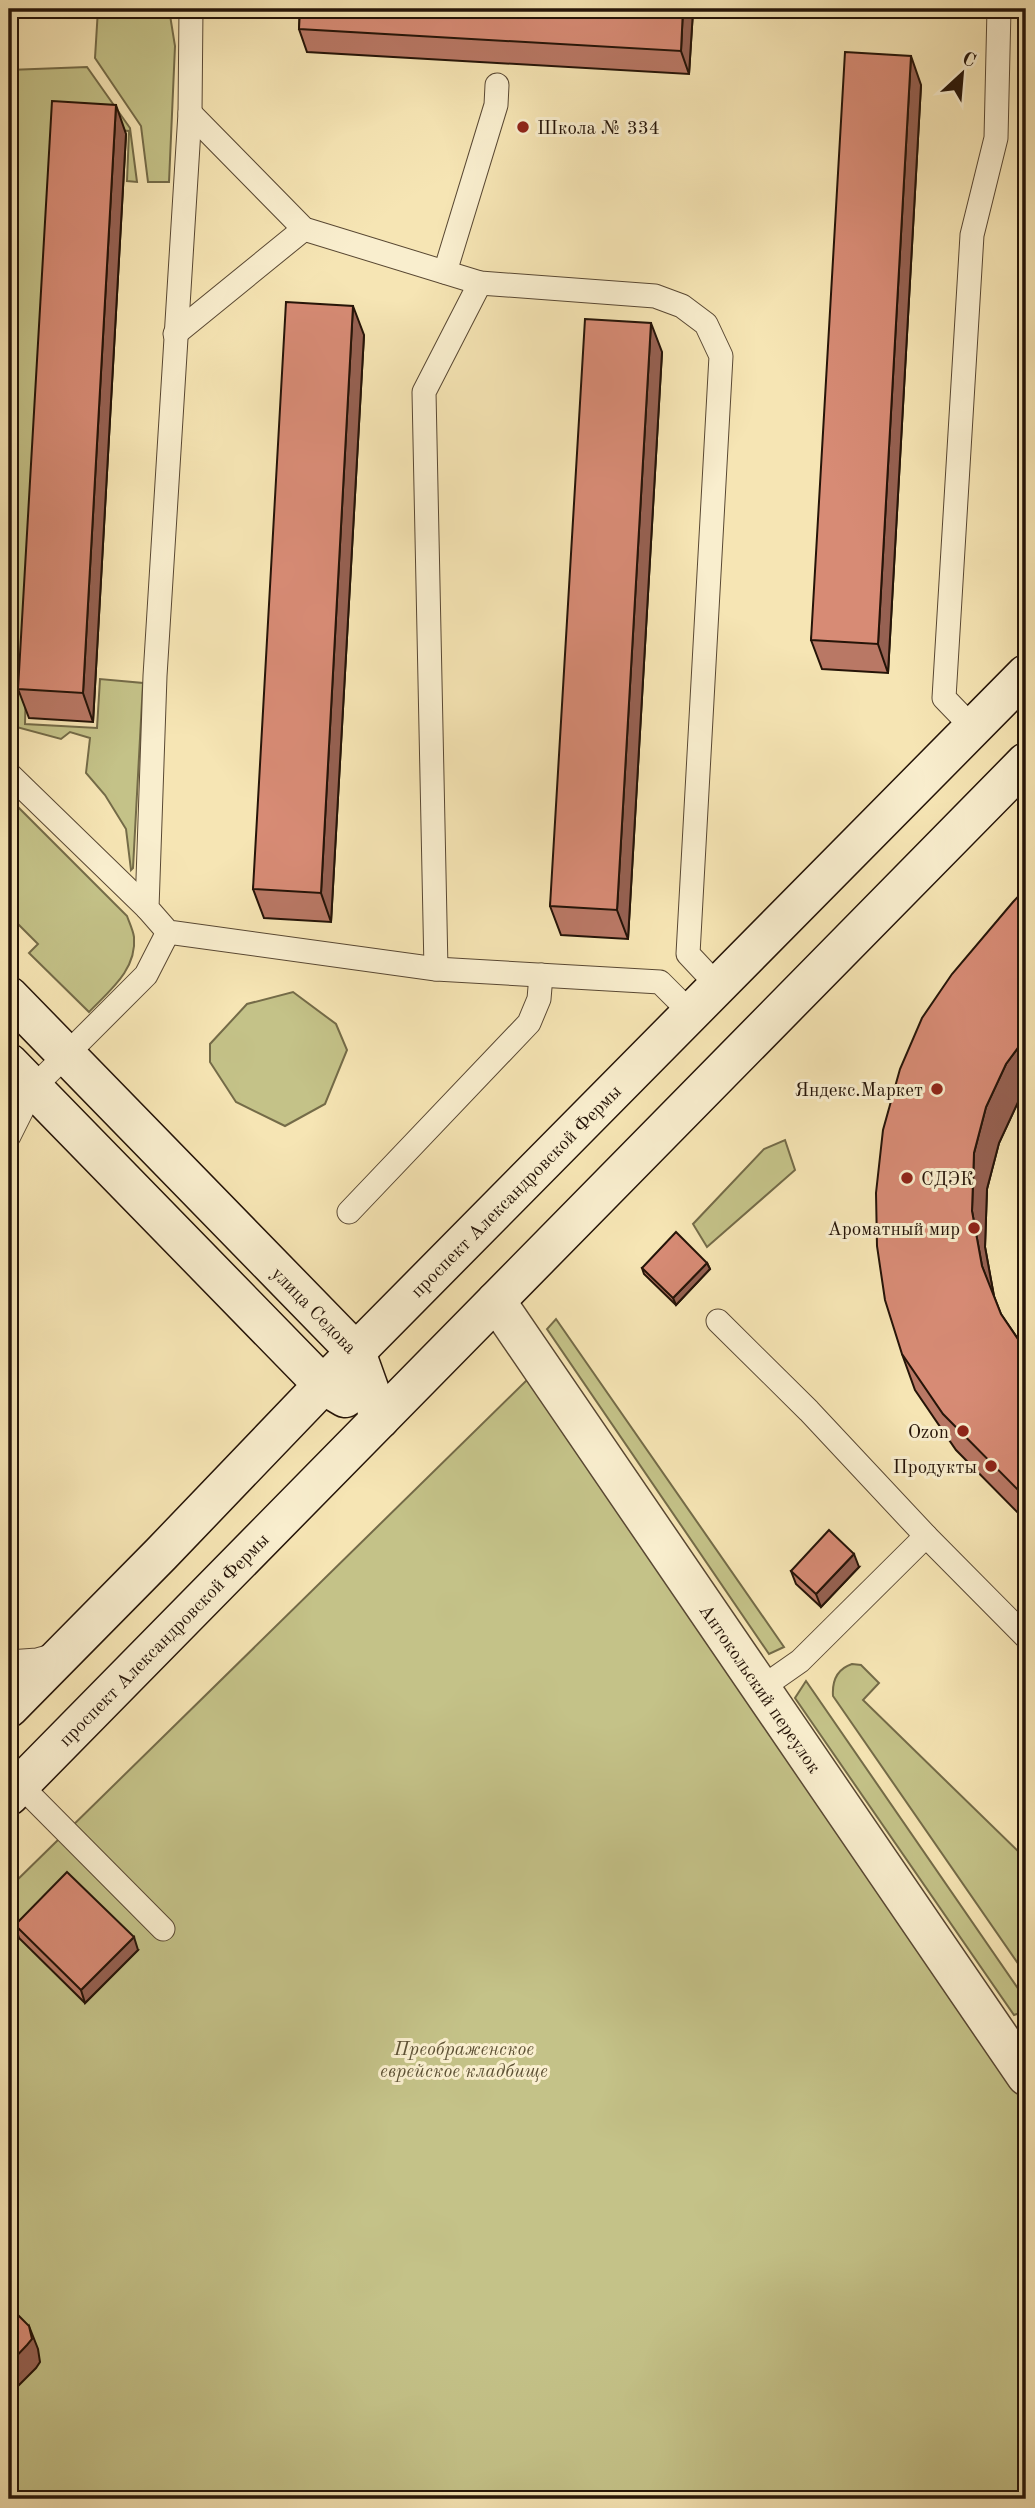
<svg xmlns="http://www.w3.org/2000/svg" width="1035" height="2508" font-family="'Old Standard TT',serif">
<style>
.green{fill:#c4c288;stroke:#746b48;stroke-width:2}
.lines{fill:none;stroke-linecap:round;stroke-linejoin:round}
.service-casing{stroke:#594833;stroke-width:25}
.minor-casing{stroke:#594833;stroke-width:41}
.secondary-casing{stroke:#251408;stroke-width:41}
.service{stroke:#f9eece;stroke-width:23}
.minor{stroke:#f9eece;stroke-width:38}
.secondary{stroke:#f9eece;stroke-width:38}
.wall{fill:#b97865;stroke:#251408;stroke-width:2}
.shaded-wall{fill:#966152;stroke:#251408;stroke-width:2}
.building{fill:#d78b75;stroke:#251408;stroke-width:2}
.poi-dot{fill:#8f2418;stroke:#f9eece;stroke-width:2.5}
.labels{text-anchor:middle;stroke-width:6;stroke-linejoin:round;paint-order:stroke}
.poi-label{font-size:19px;fill:#251408;stroke:#f9eece;text-anchor:end}
.street-label{font-size:19px;fill:#251408;stroke:#f9eece}
.park-label{font-size:19px;font-style:italic;fill:#5d5135;stroke:#f9eece}
</style>
<rect width="100%" height="100%" fill="#f6e5b4"/>
<filter id="stains"><feTurbulence type="fractalNoise" baseFrequency=".00286" numOctaves="4"/><feColorMatrix values="0 0 0 0 .2 0 0 0 0 .09 0 0 0 0 .02 0 0 0 .5 -.17"/></filter>
<radialGradient id="worn" r=".72"><stop offset=".6" stop-color="#630" stop-opacity="0"/><stop offset="1" stop-color="#630" stop-opacity=".3"/></radialGradient>
<g class="green">
<path d="M98 9H169L175 46 169 182H148L141 126 95 58Z"/>
<path d="M87 67 130 128 137 182 127 181 129 131 60 126 31 487 25 724 97 728 100 679 143 683 133 868 131 870 126 829 105 795 86 773 90 738 70 732 61 739 9 725V70Z"/>
<path d="M9 798 127 916C129 922 133 930 134 937 137 970 109 991 89 1012L29 953 38 944 9 915Z"/>
<path d="M293 992 336 1024 347 1050 325 1104 285 1126 236 1102 210 1062V1044L247 1004Z"/>
<path d="M785 1140 795 1170 707 1247 693 1224 764 1149Z"/>
<path d="M556 1319 784 1647 769 1654 547 1329Z"/>
<path d="M531 1376 1026 2101V2499H9V1888Z"/>
<path d="M852 1664 861 1665 879 1683 863 1700 1026 1859V1975L833 1696C832 1681 837 1669 852 1664Z"/>
<path d="M806 1681 1026 2000V2011L1014 2015 795 1698Z"/>
</g>
<g class="lines">
<defs>
<g id="service">
<path d="M191 9 190 113 155 676 147 908 168 932 436 969 660 982 691 1013"/>
<path d="M190 113 304 229 480 283 655 296 682 306 706 324 721 356 688 954 718 986"/>
<path d="M445 272 496 105 497 85"/>
<path d="M175 334 304 229"/>
<path d="M973 728 944 698 972 235 996 138 999 9"/>
<path d="M9 774 147 908"/>
<path d="M436 969 424 392 480 283"/>
<path d="M9 1136 33 1088 146 975 168 932"/>
<path d="M349 1212 529 1023 539 999 541 975"/>
<path d="M718 1321 809 1411 926 1536 800 1661 760 1689"/>
<path d="M926 1536 1026 1637"/>
<path d="M9 1662 37 1660 58 1654"/>
<path d="M20 1785 163 1929"/>
</g>
<g id="minor">
<path id="s1" d="M496 1301 1026 2076"/>
</g>
<g id="secondary">
<path id="s2" d="M9 996 356 1352 380 1419"/>
<path d="M9 1063 323 1385 345 1398"/>
<path id="s3" d="M9 1708 161 1554 323 1385 1026 674"/>
<path id="s4" d="M9 1796 1026 762"/>
</g>
</defs>
<use href="#service" class="service-casing"/>
<use href="#minor" class="minor-casing"/>
<use href="#secondary" class="secondary-casing"/>
<use href="#service" class="service"/>
<use href="#minor" class="minor"/>
<use href="#secondary" class="secondary"/>
</g>
<g class="wall">
<path d="M300 9H786L785 16 693 11 689 74 307 52 299 29Z"/>
<path d="M921 85 888 673 822 669 811 640Z"/>
<path d="M126 134 93 722 29 718 18 689Z"/>
<path d="M364 335 331 922 264 918 253 889Z"/>
<path d="M662 352 628 939 561 935 550 906Z"/>
<path d="M1026 888V1090L1019 1100 999 1143 987 1189 985 1247 994 1296 1001 1314 1026 1351V1521L956 1450 915 1390 902 1354Z"/>
<path d="M707 1263 710 1269 676 1305 644 1274 642 1268Z"/>
<path d="M859 1567 821 1607 796 1584 791 1571Z"/>
<path d="M15 1925 138 1950 85 2003 19 1938Z"/>
</g>
<g class="shaded-wall">
<path d="M683 9H692L693 11 689 74 681 51Z"/>
<path d="M911 56 921 85 888 673 878 644Z"/>
<path d="M116 105 126 134 93 722 83 693Z"/>
<path d="M353 306 364 335 331 922 321 893Z"/>
<path d="M651 323 662 352 628 939 617 910Z"/>
<path d="M1026 1037V1090L1019 1100 999 1143 987 1189 985 1247 995 1302 982 1266 972 1211 974 1153 986 1107 1006 1064Z"/>
<path d="M707 1263 710 1269 676 1305 673 1298Z"/>
<path d="M854 1554 859 1567 821 1607 816 1594Z"/>
<path d="M134 1937 138 1950 85 2003 81 1990Z"/>
<path d="M29 2326 38 2349 40 2362 36 2368 9 2395V2364Z"/>
<path d="M9 2414 12 2424 9 2428Z"/>
</g>
<g class="building">
<path d="M300 9H683L681 51 299 29Z"/>
<path d="M845 52 911 56 878 644 811 640Z"/>
<path d="M52 101 116 105 83 693 18 689Z"/>
<path d="M286 302 353 306 321 893 253 889Z"/>
<path d="M585 319 651 323 617 910 550 906Z"/>
<path d="M1026 888V1037L1006 1064 986 1107 974 1153 972 1211 982 1266 1001 1314 1026 1351V1498L943 1414 902 1354 885 1300 877 1246 876 1193 883 1130 900 1069 922 1018 952 974 1013 902Z"/>
<path d="M676 1232 707 1263 673 1298 642 1268Z"/>
<path d="M829 1530 854 1554 816 1594 791 1571Z"/>
<path d="M67 1872 134 1937 81 1990 15 1925Z"/>
<path d="M9 2306 29 2326 32 2339 27 2345 9 2364Z"/>
</g>
<g class="poi-dot">
<circle cx="523" cy="127" r="7"/>
<circle cx="937" cy="1089" r="7"/>
<circle cx="907" cy="1178" r="7"/>
<circle cx="974" cy="1228" r="7"/>
<circle cx="963" cy="1431" r="7"/>
<circle cx="991" cy="1466" r="7"/>
</g>
<g class="labels">
<g class="poi-label">
<text x="537" y="134" text-anchor="start">Школа № 334</text>
<text x="923" y="1096">Яндекс.Маркет</text>
<text x="921" y="1185" text-anchor="start">СДЭК</text>
<text x="960" y="1235">Ароматный мир</text>
<text x="949" y="1438">Ozon</text>
<text x="977" y="1473">Продукты</text>
</g>
<g class="street-label">
<text dy="7" stroke="none"><textPath href="#s3" startOffset="724">проспект Александровской Фермы</textPath></text>
<text dy="7" stroke="none"><textPath href="#s2" startOffset="438">улица Седова</textPath></text>
<text dy="7" stroke="none"><textPath href="#s4" startOffset="220">проспект Александровской Фермы</textPath></text>
<text dy="7" stroke="none"><textPath href="#s1" startOffset="469">Антокольский переулок</textPath></text>
</g>
<g class="park-label">
<text x="464" y="2055">Преображенское<tspan x="464" dy="22">еврейское кладбище</tspan></text>
</g>
</g>
<rect width="1035" height="2508" fill="none" stroke="#f6e5b4" stroke-width="35"/>
<rect x="10" y="10" width="1014" height="2487" fill="none" stroke="#251408" stroke-width="3.5"/>
<rect x="18" y="18" width="1000" height="2473" fill="none" stroke="#251408" stroke-width="2"/>
<g transform="translate(962 74) rotate(26)" stroke="#f9eece" stroke-width="5" paint-order="stroke">
<path d="M0-5L12 26L0 18L-12 26Z" fill="#251408"/>
<text y="-10" font-size="19" font-weight="bold" text-anchor="middle" fill="#251408">С</text>
</g>
<rect width="100%" height="100%" filter="url(#stains)"/>
<rect width="100%" height="100%" fill="url(#worn)"/>
</svg>
